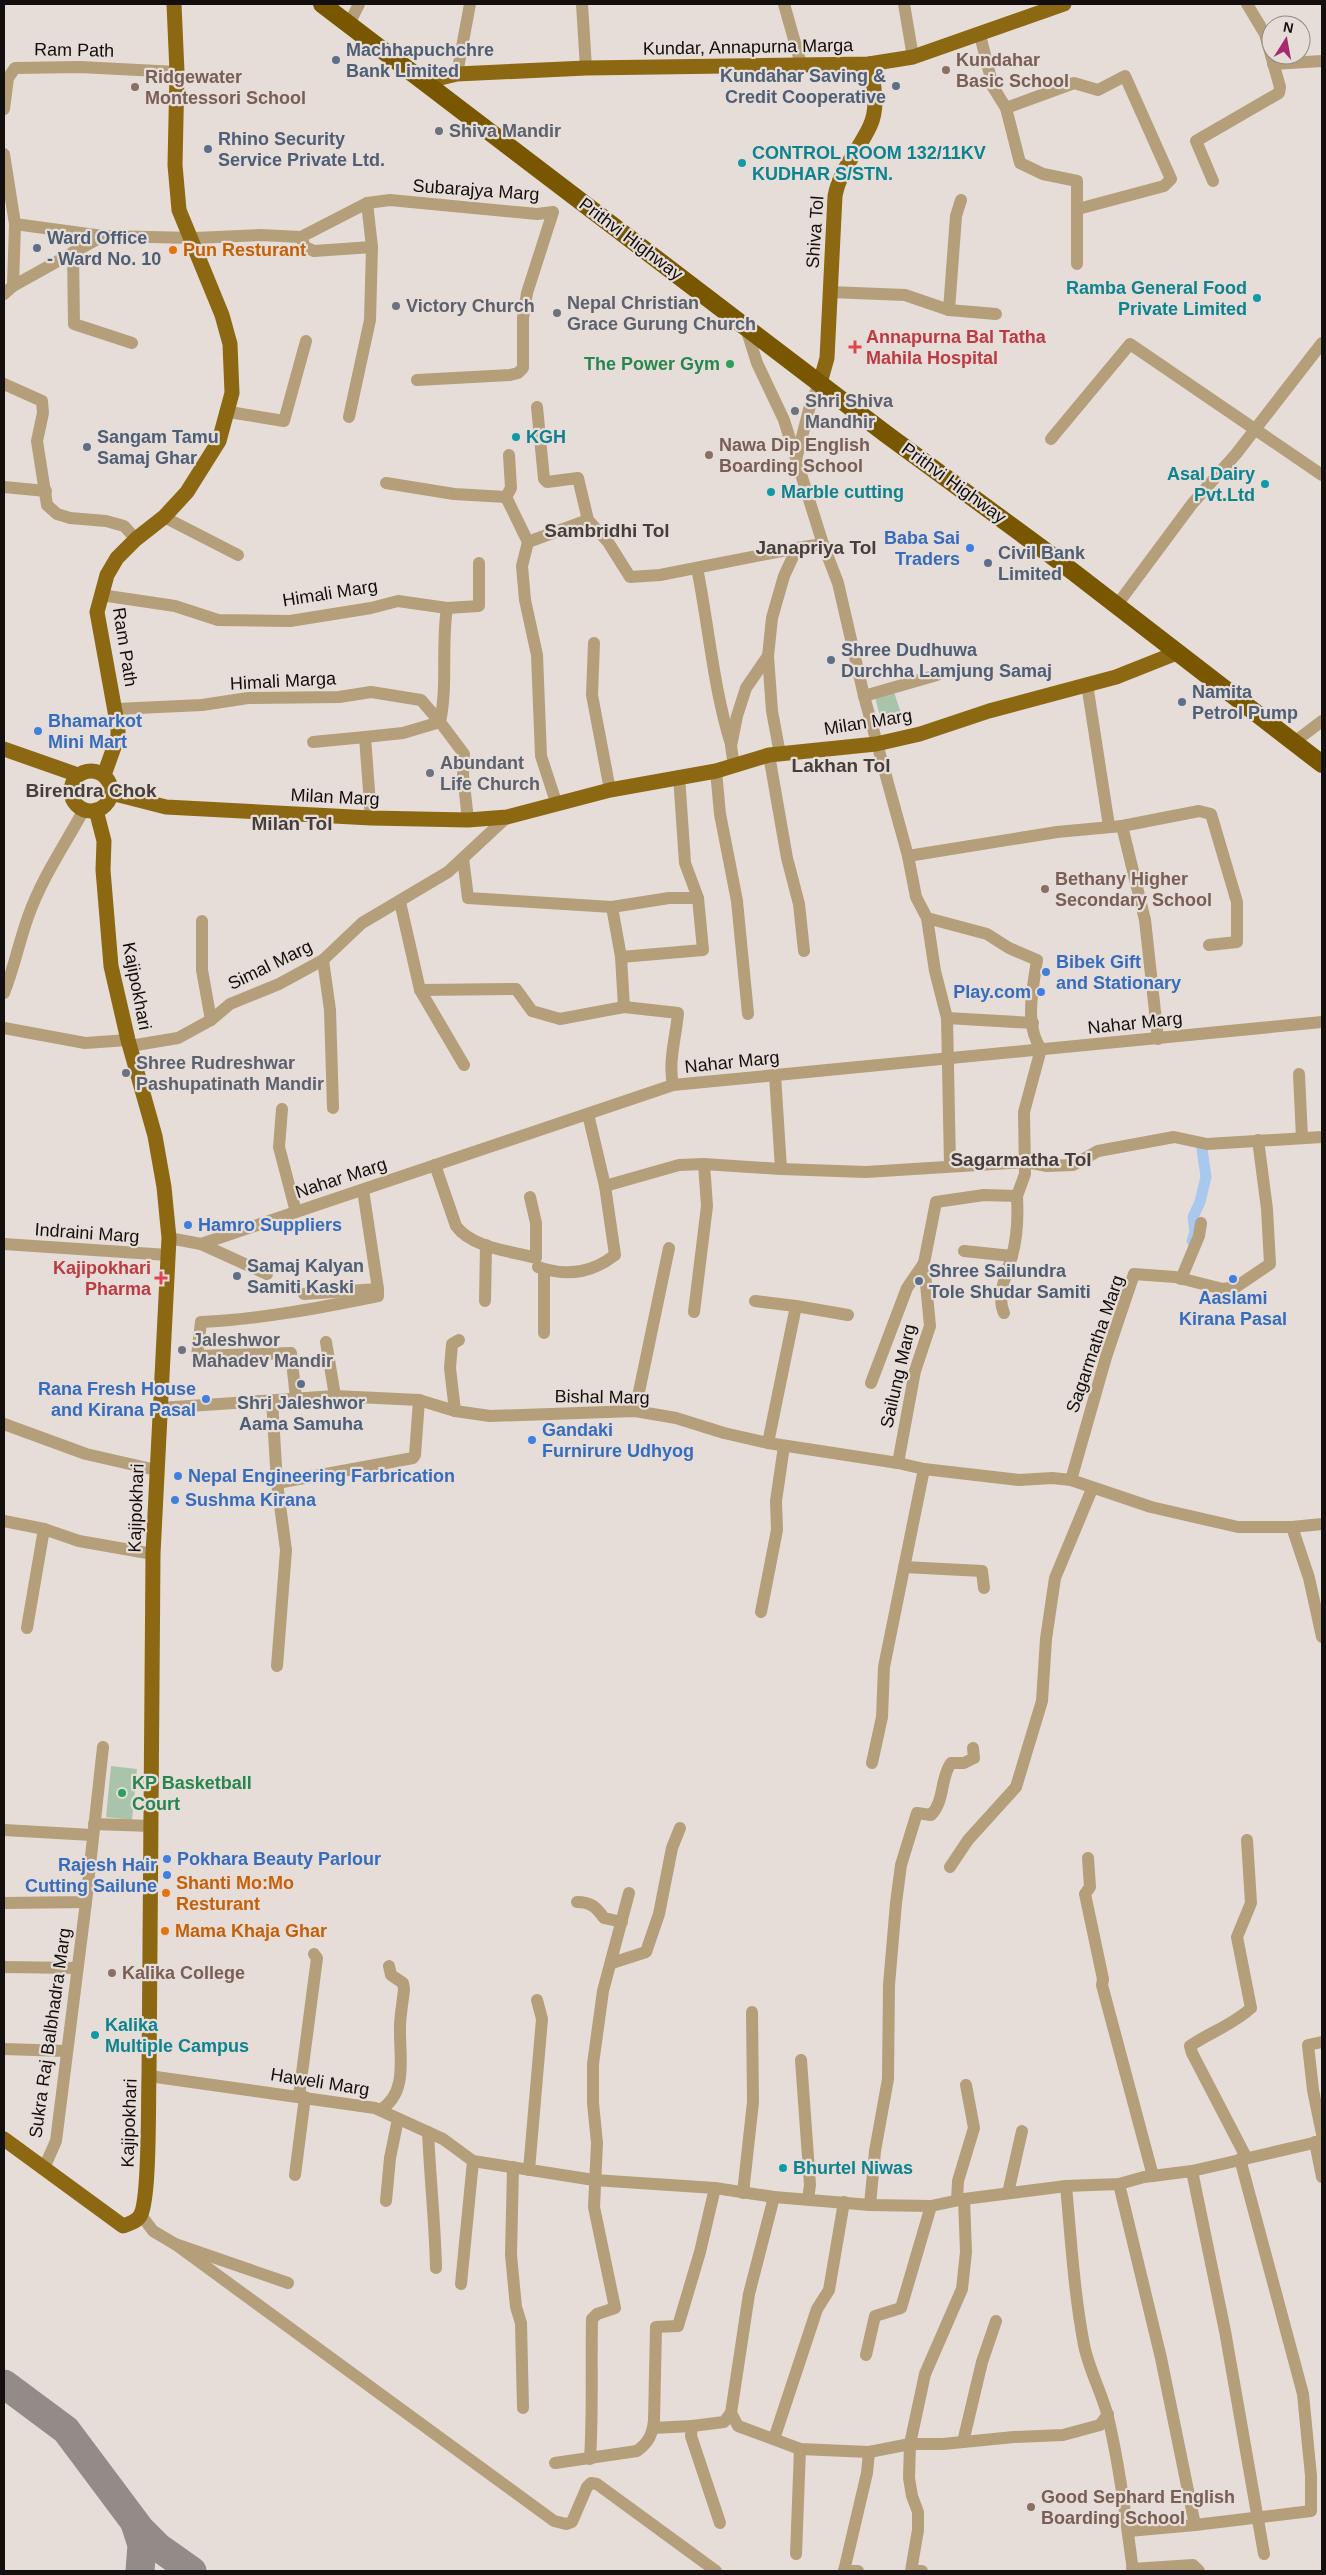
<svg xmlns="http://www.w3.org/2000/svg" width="1326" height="2575" font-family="Arial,sans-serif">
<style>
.green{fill:#aac4ac}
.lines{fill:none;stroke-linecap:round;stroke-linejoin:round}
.canal{stroke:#a8c8ee;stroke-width:11}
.taxiway{stroke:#928b88;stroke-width:29}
.minor{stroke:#b49f7a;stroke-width:12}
.major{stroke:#8d6812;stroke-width:15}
.highway{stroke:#795600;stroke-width:18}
.service-dot{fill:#5c6f8a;stroke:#e6ddd8;stroke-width:2}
.education-dot{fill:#8d6e63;stroke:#e6ddd8;stroke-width:2}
.worship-dot{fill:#6b7280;stroke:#e6ddd8;stroke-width:2}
.culture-dot{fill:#0f9aa8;stroke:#e6ddd8;stroke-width:2}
.food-dot{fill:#e8710a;stroke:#e6ddd8;stroke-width:2}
.health-dot{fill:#e0444e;stroke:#e6ddd8;stroke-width:2}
.leisure-dot{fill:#2e9e5b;stroke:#e6ddd8;stroke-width:2}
.shop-dot{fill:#3f7fe0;stroke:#e6ddd8;stroke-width:2}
.labels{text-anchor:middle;stroke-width:4.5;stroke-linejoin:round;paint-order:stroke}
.street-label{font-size:18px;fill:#130f0e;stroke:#e6ddd8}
.service-label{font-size:18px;font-weight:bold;fill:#4e5e75;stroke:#e6ddd8;text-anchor:start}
.education-label{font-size:18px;font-weight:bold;fill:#785e54;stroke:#e6ddd8;text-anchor:start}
.worship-label{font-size:18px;font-weight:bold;fill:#5b616d;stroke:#e6ddd8;text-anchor:start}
.culture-label{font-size:18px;font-weight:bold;fill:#0d838f;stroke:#e6ddd8;text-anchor:start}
.food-label{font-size:18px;font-weight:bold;fill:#c56008;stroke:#e6ddd8;text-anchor:start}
.health-label{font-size:18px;font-weight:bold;fill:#be3a42;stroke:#e6ddd8;text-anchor:start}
.leisure-label{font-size:18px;font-weight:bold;fill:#27864d;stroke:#e6ddd8;text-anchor:end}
.shop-label{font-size:18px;font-weight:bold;fill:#366cbe;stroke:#e6ddd8;text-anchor:start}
.neighbourhood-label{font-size:19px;font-weight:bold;fill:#463e3b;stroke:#e6ddd8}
</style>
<rect width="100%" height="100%" fill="#e6ddd8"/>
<g class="green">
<path d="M894 692 902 716 881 721 875 697Z"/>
<path d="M111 1766 137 1769 132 1820 106 1817Z"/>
</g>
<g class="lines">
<path class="canal" d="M1192 1241 1195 1232 1193 1217 1200 1202 1206 1177 1202 1149"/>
<g class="taxiway">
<path d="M4 2384 66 2430 140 2529 158 2547 192 2571"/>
<path d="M135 2523 142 2545 140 2571"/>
</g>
<g class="minor">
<path d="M582 4 586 68"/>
<path d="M784 4 801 64"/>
<path d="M904 4 913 57"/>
<path d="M349 24 359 4"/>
<path d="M980 35 993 87 1006 108 1020 163 1043 174 1077 181V264"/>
<path d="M1273 64 1322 61"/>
<path d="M457 74 470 4"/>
<path d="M1006 108 1074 83 1098 90 1125 76 1171 179 1164 186 1078 209"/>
<path d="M4 109 8 78 15 68 80 67 177 72"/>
<path d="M4 154 15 224 13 286"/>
<path d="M1213 181 1196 141 1279 93 1280 87 1265 34 1247 4"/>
<path d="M15 224 103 236"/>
<path d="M301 237 305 247 314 251 372 247"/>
<path d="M73 252 74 324 132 343"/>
<path d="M830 292 905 295 949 310 996 314"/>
<path d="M4 294 13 286 103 236 195 238 260 235 301 237 367 203 390 200 537 214 553 212 527 293 523 318V368L518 373 510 375 417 380"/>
<path d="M949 310 956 216 961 200"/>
<path d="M745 325 757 363 784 420 823 544 838 583 864 696 908 856 916 897 927 918 987 934 1009 948 1037 960C1033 988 1024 1025 1041 1049"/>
<path d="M4 384 42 401 43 413 37 441 47 505 57 514 70 518 106 521 124 526 136 539"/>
<path d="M537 407 544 479 547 482 578 478 588 520 608 542 630 577 660 575 797 548"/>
<path d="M229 412 284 421 306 341"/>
<path d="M349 417 370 320 372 247 367 203"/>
<path d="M1051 439 1130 344 1322 475"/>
<path d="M797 456 811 402 820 383"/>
<path d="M386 483 454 494 506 497"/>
<path d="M4 487 46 491"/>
<path d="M506 497 528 542"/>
<path d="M506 497 511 488 509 455"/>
<path d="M164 517 238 555"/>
<path d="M697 568C709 627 713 687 731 744"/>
<path d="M101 595 175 606 218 620 290 621 371 608 398 601 447 608 479 606V563"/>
<path d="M1117 605 1192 504 1236 454 1322 343"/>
<path d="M447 608C441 647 448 684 440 722L464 754 463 775 468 820"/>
<path d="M594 643 592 695 610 790"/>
<path d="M768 656 772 711 780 754"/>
<path d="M1087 684 1109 826"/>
<path d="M864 696 937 675"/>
<path d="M116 709 202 705 248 698 339 697 371 692 421 700 440 722 403 733 365 737"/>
<path d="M313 742 365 737 371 818"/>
<path d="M1293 743 1322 721"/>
<path d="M769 755 787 858 799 904 804 951"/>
<path d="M734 766 731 746 737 716 746 688 768 656 772 618 784 576 797 548 823 544"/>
<path d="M716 771 720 814 737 901 748 1014"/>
<path d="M557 805 541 756 537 655 525 600 522 566 528 542 588 520"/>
<path d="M1122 826 1145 920 1158 1039"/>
<path d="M908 856 1057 832 1122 826 1199 811 1211 814 1237 902V942L1209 945"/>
<path d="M463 858 468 898 612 907"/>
<path d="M400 902 420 990 464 1065"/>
<path d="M927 918 935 971 947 1018"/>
<path d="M202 921V970L211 1020"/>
<path d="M621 957 703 950 698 898 685 863 679 776"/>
<path d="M323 960 330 1010 333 1108"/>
<path d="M420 990 516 989 532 1011 560 1019 624 1007 678 1013C676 1037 668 1061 673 1085"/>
<path d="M4 993C14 968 19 942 28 917 41 880 62 849 81 815V808"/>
<path d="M624 1007 621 957 612 907 669 898H698"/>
<path d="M4 1028 85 1043 128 1040"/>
<path d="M130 1046 178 1038 211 1020 230 1004 279 984 323 960 362 923 448 872 507 817"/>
<path d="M1299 1074 1302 1138"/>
<path d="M775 1075 781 1169 866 1172 1026 1162 1047 1166 1073 1165 1098 1151 1174 1137 1207 1144 1322 1137"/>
<path d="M282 1109 279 1147 296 1212"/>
<path d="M588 1114 605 1186 679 1165 704 1164"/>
<path d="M435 1165 456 1226C472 1248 511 1251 536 1258V1223L530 1197"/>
<path d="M950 1165 947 1018 1033 1023"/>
<path d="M169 1238 201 1244 673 1085 1322 1022"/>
<path d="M4 1244 168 1255"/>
<path d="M201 1244 267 1274"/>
<path d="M964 1251 1012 1256"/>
<path d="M538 1267 544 1269V1333"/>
<path d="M544 1269C571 1276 593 1272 615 1255L605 1186"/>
<path d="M1181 1279 1199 1236 1201 1223"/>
<path d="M304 1294 378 1289 363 1190"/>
<path d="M485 1301 486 1245"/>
<path d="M755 1301 796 1306 768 1443"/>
<path d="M796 1306 848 1315"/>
<path d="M694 1312 707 1206 704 1164 781 1169"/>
<path d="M1004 1313C996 1296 1007 1273 1012 1256 1017 1238 1018 1214 1017 1196"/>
<path d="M326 1342 335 1396"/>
<path d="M871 1383 907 1288 924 1263"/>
<path d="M296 1398 291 1353 197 1356 201 1322C262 1319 319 1308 378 1296V1289"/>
<path d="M272 1400 277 1483 286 1550 277 1666"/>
<path d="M160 1408 335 1396 419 1400 455 1411 490 1416 635 1411 676 1418 724 1433 768 1443 898 1463 924 1469 1019 1480 1052 1478 1071 1480 1151 1507 1238 1527H1292L1322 1524"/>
<path d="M455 1411 450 1368 452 1344 459 1340"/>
<path d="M635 1411 669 1248"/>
<path d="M4 1424 86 1454 156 1470"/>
<path d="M898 1463 915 1371 930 1326 924 1263 936 1202 984 1195 1017 1196 1025 1174 1024 1112 1041 1049"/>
<path d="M1071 1480 1106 1357 1134 1274 1175 1277 1223 1289 1236 1287 1270 1264 1267 1209 1258 1140"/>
<path d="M277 1483 413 1458 415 1455 419 1400"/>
<path d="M4 1521 44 1529 79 1541 153 1554"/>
<path d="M1292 1527 1309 1578 1322 1637"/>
<path d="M904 1567 982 1571 984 1588"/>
<path d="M761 1612 777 1530 776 1501 784 1446"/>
<path d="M27 1628 44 1529"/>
<path d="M872 1763 882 1717 884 1667 924 1469"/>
<path d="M94 1824 151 1826"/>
<path d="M4 1830 92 1835"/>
<path d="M1088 1858 1090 1887 1085 1894 1103 1979 1102 1985 1153 2176"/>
<path d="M950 1867 968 1840 1016 1787 1042 1701 1046 1639 1055 1578 1092 1489"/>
<path d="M577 1902C591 1902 596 1907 604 1918L622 1922"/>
<path d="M4 1903 86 1902 103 1747"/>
<path d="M612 1963 646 1952 659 1914 672 1848 680 1828"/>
<path d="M4 1967 76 1968"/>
<path d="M1322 2042 1308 2045 1313 2090 1322 2134"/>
<path d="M4 2049 66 2051"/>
<path d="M801 2060 810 2185 808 2199"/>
<path d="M149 2076 375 2108 443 2139 473 2161 594 2180 715 2188 774 2197 870 2205 931 2206 964 2199 1066 2186 1119 2184 1144 2177 1192 2171 1322 2141"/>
<path d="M299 2096 317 1958 314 1954"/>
<path d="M380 2110C409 2093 399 2055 400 2027 400 2015 403 2001 404 1989L403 1983 391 1975 389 1966"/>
<path d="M428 2132C430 2178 435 2222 436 2268"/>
<path d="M1315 2142 1322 2177"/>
<path d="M1246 2157 1192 2053 1190 2046C1210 2032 1233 2025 1251 2008L1237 1937 1251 1903 1247 1840"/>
<path d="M513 2167 511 2255 516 2307 521 2323 523 2408"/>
<path d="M44 2168 56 2141 86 1902"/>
<path d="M529 2170 542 2019 537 2000"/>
<path d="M1192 2171 1225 2331 1264 2554"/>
<path d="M295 2175 305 2097"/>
<path d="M1119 2184 1161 2358 1195 2525 1129 2531"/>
<path d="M1066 2186C1071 2239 1074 2293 1084 2345 1089 2370 1102 2393 1108 2417 1120 2468 1126 2520 1133 2571"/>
<path d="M743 2193 753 2102 752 2012"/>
<path d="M1008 2193 1022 2131"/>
<path d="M774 2197 749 2294 731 2413 738 2426 800 2449 869 2452 867 2473 844 2571"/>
<path d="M964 2199 966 2252 962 2289 925 2374 910 2444H943L1014 2437 1063 2435 1100 2425 1108 2414"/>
<path d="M957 2200 958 2181 974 2128 966 2085"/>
<path d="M386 2201 390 2158 398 2119"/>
<path d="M870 2205 875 2151 888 2079 889 1985 896 1903 901 1865 917 1813 931 1815C945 1801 940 1778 951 1763H964L974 1758 973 1748"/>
<path d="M141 2215 153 2231 175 2244 288 2283"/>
<path d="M175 2244 554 2521 566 2524 572 2522 587 2487 591 2483 597 2484 716 2571"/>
<path d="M461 2284 473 2161"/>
<path d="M866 2355 875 2316 901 2308 931 2206"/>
<path d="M653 2428 692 2426"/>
<path d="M774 2439 817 2309 829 2290 844 2202"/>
<path d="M963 2442 982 2362 996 2321"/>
<path d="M869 2452 910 2444 909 2478 912 2496 918 2512V2530L911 2571H922"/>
<path d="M590 2459C593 2413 591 2366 592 2319L597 2314 615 2308 594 2207 597 2143 593 2103V2064L603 1991 629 1893"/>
<path d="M555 2463 637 2451C649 2442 652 2435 654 2421L656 2327 678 2326 700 2252 715 2188"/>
<path d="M720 2523 691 2436 692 2426 724 2422 731 2413"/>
<path d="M1195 2525 1311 2511V2476L1303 2394 1240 2159"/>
<path d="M796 2554 800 2449"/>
<path d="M1132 2569 1193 2565 1199 2571"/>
<path d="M844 2571H858"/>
</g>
<g class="major">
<path d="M424 82 457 74 586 68 869 64 913 57 1064 4"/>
<path d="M820 383 827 358 835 196C840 169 859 150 870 126 879 107 874 83 869 64"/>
<path d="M4 749 78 775"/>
<circle cx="91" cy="791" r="20"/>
<path d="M104 775 118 736V728L97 612 107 575 117 558 136 539 164 517 187 492 219 441 232 393 230 344 222 315 179 210 175 165 177 72 174 4"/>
<path d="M111 793 166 807 371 818 468 820 507 817 610 790 716 771 769 755 876 744 920 734 989 711 1116 677 1179 652"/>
<path d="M4 2139 123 2226C129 2224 136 2222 140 2216 150 2201 148 2101 149 2076L153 1554 169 1238 164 1187 155 1136 128 1040 111 966 103 870 104 841 96 810"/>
</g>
<path class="highway" d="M322 4 886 434 1063 564 1322 764"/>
</g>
<g class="service-dot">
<circle cx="336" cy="60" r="5"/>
<circle cx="896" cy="86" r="5"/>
<circle cx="208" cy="149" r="5"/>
<circle cx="37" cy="248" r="5"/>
<circle cx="87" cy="447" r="5"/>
<circle cx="988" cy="563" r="5"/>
<circle cx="831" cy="660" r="5"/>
<circle cx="1182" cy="702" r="5"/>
<circle cx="237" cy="1276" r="5"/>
<circle cx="919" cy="1281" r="5"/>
<circle cx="301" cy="1384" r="5"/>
</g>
<g class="education-dot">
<circle cx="946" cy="70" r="5"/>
<circle cx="135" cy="87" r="5"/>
<circle cx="709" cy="455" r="5"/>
<circle cx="1045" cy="889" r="5"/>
<circle cx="112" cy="1973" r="5"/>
<circle cx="1031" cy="2507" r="5"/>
</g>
<g class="worship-dot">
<circle cx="439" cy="131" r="5"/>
<circle cx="396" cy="306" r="5"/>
<circle cx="557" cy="313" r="5"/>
<circle cx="795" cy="411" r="5"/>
<circle cx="430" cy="773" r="5"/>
<circle cx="126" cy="1073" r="5"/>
<circle cx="182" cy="1350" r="5"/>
</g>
<g class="culture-dot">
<circle cx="742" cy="163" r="5"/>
<circle cx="1257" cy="298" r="5"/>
<circle cx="516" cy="437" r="5"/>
<circle cx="1265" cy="484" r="5"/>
<circle cx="771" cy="492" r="5"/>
<circle cx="95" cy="2035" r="5"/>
<circle cx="783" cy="2168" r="5"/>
</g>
<g class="food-dot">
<circle cx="173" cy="250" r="5"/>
<circle cx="166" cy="1893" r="5"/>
<circle cx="165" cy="1931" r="5"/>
</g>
<g class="health-dot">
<path d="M852.5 339.5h5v5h5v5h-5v5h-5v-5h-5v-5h5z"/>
<path d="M158.5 1270.5h5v5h5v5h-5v5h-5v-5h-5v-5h5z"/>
</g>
<g class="leisure-dot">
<circle cx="730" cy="364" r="5"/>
<circle cx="122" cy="1793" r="5"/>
</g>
<g class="shop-dot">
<circle cx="970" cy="548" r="5"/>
<circle cx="38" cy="731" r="5"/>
<circle cx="1046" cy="972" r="5"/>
<circle cx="1041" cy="992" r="5"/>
<circle cx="188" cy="1225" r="5"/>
<circle cx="1233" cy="1279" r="5"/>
<circle cx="206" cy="1399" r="5"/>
<circle cx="532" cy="1440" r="5"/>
<circle cx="178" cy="1476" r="5"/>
<circle cx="175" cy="1500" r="5"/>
<circle cx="167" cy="1859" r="5"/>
<circle cx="167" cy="1875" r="5"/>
</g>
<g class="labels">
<g class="street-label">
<text transform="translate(748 47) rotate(-1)" y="6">Kundar, Annapurna Marga</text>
<text transform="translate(74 50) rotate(1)" y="6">Ram Path</text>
<text transform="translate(476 190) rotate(4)" y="6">Subarajya Marg</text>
<text transform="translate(815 232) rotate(-86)" y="6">Shiva Tol</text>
<text transform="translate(631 239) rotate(37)" y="6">Prithvi Highway</text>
<text transform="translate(954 483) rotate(36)" y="6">Prithvi Highway</text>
<text transform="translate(330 593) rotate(-9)" y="6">Himali Marg</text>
<text transform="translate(125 647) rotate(81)" y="6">Ram Path</text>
<text transform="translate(283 681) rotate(-3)" y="6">Himali Marga</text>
<text transform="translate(868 722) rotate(-9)" y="6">Milan Marg</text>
<text transform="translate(335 797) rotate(3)" y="6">Milan Marg</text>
<text transform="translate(270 965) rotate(-26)" y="6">Simal Marg</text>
<text transform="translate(137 986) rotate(79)" y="6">Kajipokhari</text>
<text transform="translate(1135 1023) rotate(-6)" y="6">Nahar Marg</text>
<text transform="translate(732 1062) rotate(-6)" y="6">Nahar Marg</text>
<text transform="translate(341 1178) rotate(-18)" y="6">Nahar Marg</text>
<text transform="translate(87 1233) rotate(4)" y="6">Indraini Marg</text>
<text transform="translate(1095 1344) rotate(-71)" y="6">Sagarmatha Marg</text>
<text transform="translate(898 1376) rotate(-77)" y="6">Sailung Marg</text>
<text transform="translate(602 1397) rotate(1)" y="6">Bishal Marg</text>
<text transform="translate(136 1508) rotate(-88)" y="6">Kajipokhari</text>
<text transform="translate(50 2033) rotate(-82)" y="6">Sukra Raj Balbhadra Marg</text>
<text transform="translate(320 2082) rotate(9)" y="6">Haweli Marg</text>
<text transform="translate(129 2123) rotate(-88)" y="6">Kajipokhari</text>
</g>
<g class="service-label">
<text x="346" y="56">Machhapuchchre<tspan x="346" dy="21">Bank Limited</tspan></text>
<text x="886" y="82" text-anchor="end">Kundahar Saving &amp;<tspan x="886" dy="21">Credit Cooperative</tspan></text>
<text x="218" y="145">Rhino Security<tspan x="218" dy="21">Service Private Ltd.</tspan></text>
<text x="47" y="244">Ward Office<tspan x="47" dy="21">- Ward No. 10</tspan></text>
<text x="97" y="443">Sangam Tamu<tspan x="97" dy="21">Samaj Ghar</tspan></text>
<text x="998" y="559">Civil Bank<tspan x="998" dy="21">Limited</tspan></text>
<text x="841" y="656">Shree Dudhuwa<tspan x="841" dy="21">Durchha Lamjung Samaj</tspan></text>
<text x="1192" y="698">Namita<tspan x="1192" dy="21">Petrol Pump</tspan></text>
<text x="247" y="1272">Samaj Kalyan<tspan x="247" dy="21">Samiti Kaski</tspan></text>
<text x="929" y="1277">Shree Sailundra<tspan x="929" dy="21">Tole Shudar Samiti</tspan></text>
<text x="301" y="1409" text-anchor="middle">Shri Jaleshwor<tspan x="301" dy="21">Aama Samuha</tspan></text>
</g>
<g class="education-label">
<text x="956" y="66">Kundahar<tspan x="956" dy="21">Basic School</tspan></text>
<text x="145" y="83">Ridgewater<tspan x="145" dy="21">Montessori School</tspan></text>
<text x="719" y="451">Nawa Dip English<tspan x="719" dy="21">Boarding School</tspan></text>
<text x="1055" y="885">Bethany Higher<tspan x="1055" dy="21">Secondary School</tspan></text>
<text x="122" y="1979">Kalika College</text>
<text x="1041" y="2503">Good Sephard English<tspan x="1041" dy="21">Boarding School</tspan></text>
</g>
<g class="worship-label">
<text x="449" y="137">Shiva Mandir</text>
<text x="567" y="309">Nepal Christian<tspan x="567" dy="21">Grace Gurung Church</tspan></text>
<text x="406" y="312">Victory Church</text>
<text x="805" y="407">Shri Shiva<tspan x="805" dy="21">Mandhir</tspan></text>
<text x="440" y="769">Abundant<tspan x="440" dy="21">Life Church</tspan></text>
<text x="136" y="1069">Shree Rudreshwar<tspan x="136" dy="21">Pashupatinath Mandir</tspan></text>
<text x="192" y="1346">Jaleshwor<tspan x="192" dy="21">Mahadev Mandir</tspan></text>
</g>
<g class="culture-label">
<text x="752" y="159">CONTROL ROOM 132/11KV<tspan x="752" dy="21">KUDHAR S/STN.</tspan></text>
<text x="1247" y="294" text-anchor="end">Ramba General Food<tspan x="1247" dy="21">Private Limited</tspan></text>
<text x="526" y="443">KGH</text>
<text x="1255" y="480" text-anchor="end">Asal Dairy<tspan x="1255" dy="21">Pvt.Ltd</tspan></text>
<text x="781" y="498">Marble cutting</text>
<text x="105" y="2031">Kalika<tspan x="105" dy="21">Multiple Campus</tspan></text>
<text x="793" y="2174">Bhurtel Niwas</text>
</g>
<g class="food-label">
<text x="183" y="256">Pun Resturant</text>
<text x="176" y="1889">Shanti Mo:Mo<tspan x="176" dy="21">Resturant</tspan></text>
<text x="175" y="1937">Mama Khaja Ghar</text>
</g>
<g class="health-label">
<text x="866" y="343">Annapurna Bal Tatha<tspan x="866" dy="21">Mahila Hospital</tspan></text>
<text x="151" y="1274" text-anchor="end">Kajipokhari<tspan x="151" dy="21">Pharma</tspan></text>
</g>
<g class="leisure-label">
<text x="720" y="370">The Power Gym</text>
<text x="132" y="1789" text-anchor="start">KP Basketball<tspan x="132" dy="21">Court</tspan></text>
</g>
<g class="shop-label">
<text x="960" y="544" text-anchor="end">Baba Sai<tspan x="960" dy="21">Traders</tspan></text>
<text x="48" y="727">Bhamarkot<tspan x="48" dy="21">Mini Mart</tspan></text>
<text x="1056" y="968">Bibek Gift<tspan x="1056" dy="21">and Stationary</tspan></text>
<text x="1031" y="998" text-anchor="end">Play.com</text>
<text x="198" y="1231">Hamro Suppliers</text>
<text x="1233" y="1304" text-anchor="middle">Aaslami<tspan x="1233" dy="21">Kirana Pasal</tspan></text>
<text x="196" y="1395" text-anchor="end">Rana Fresh House<tspan x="196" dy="21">and Kirana Pasal</tspan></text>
<text x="542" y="1436">Gandaki<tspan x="542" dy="21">Furnirure Udhyog</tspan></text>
<text x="188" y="1482">Nepal Engineering Farbrication</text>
<text x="185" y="1506">Sushma Kirana</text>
<text x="177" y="1865">Pokhara Beauty Parlour</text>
<text x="157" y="1871" text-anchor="end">Rajesh Hair<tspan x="157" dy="21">Cutting Sailune</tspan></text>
</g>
<g class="neighbourhood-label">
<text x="607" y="537">Sambridhi Tol</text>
<text x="816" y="554">Janapriya Tol</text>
<text x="841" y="772">Lakhan Tol</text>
<text x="91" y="797">Birendra Chok</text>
<text x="292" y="830">Milan Tol</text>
<text x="1021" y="1166">Sagarmatha Tol</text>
</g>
</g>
<rect width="1326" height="2575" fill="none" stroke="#130f0e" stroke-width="10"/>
<g transform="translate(1286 40) rotate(11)"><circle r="24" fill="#e6ddd8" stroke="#928b87"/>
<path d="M0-4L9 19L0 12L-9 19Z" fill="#aa2772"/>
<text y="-8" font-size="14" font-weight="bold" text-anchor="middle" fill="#130f0e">N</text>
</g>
</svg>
